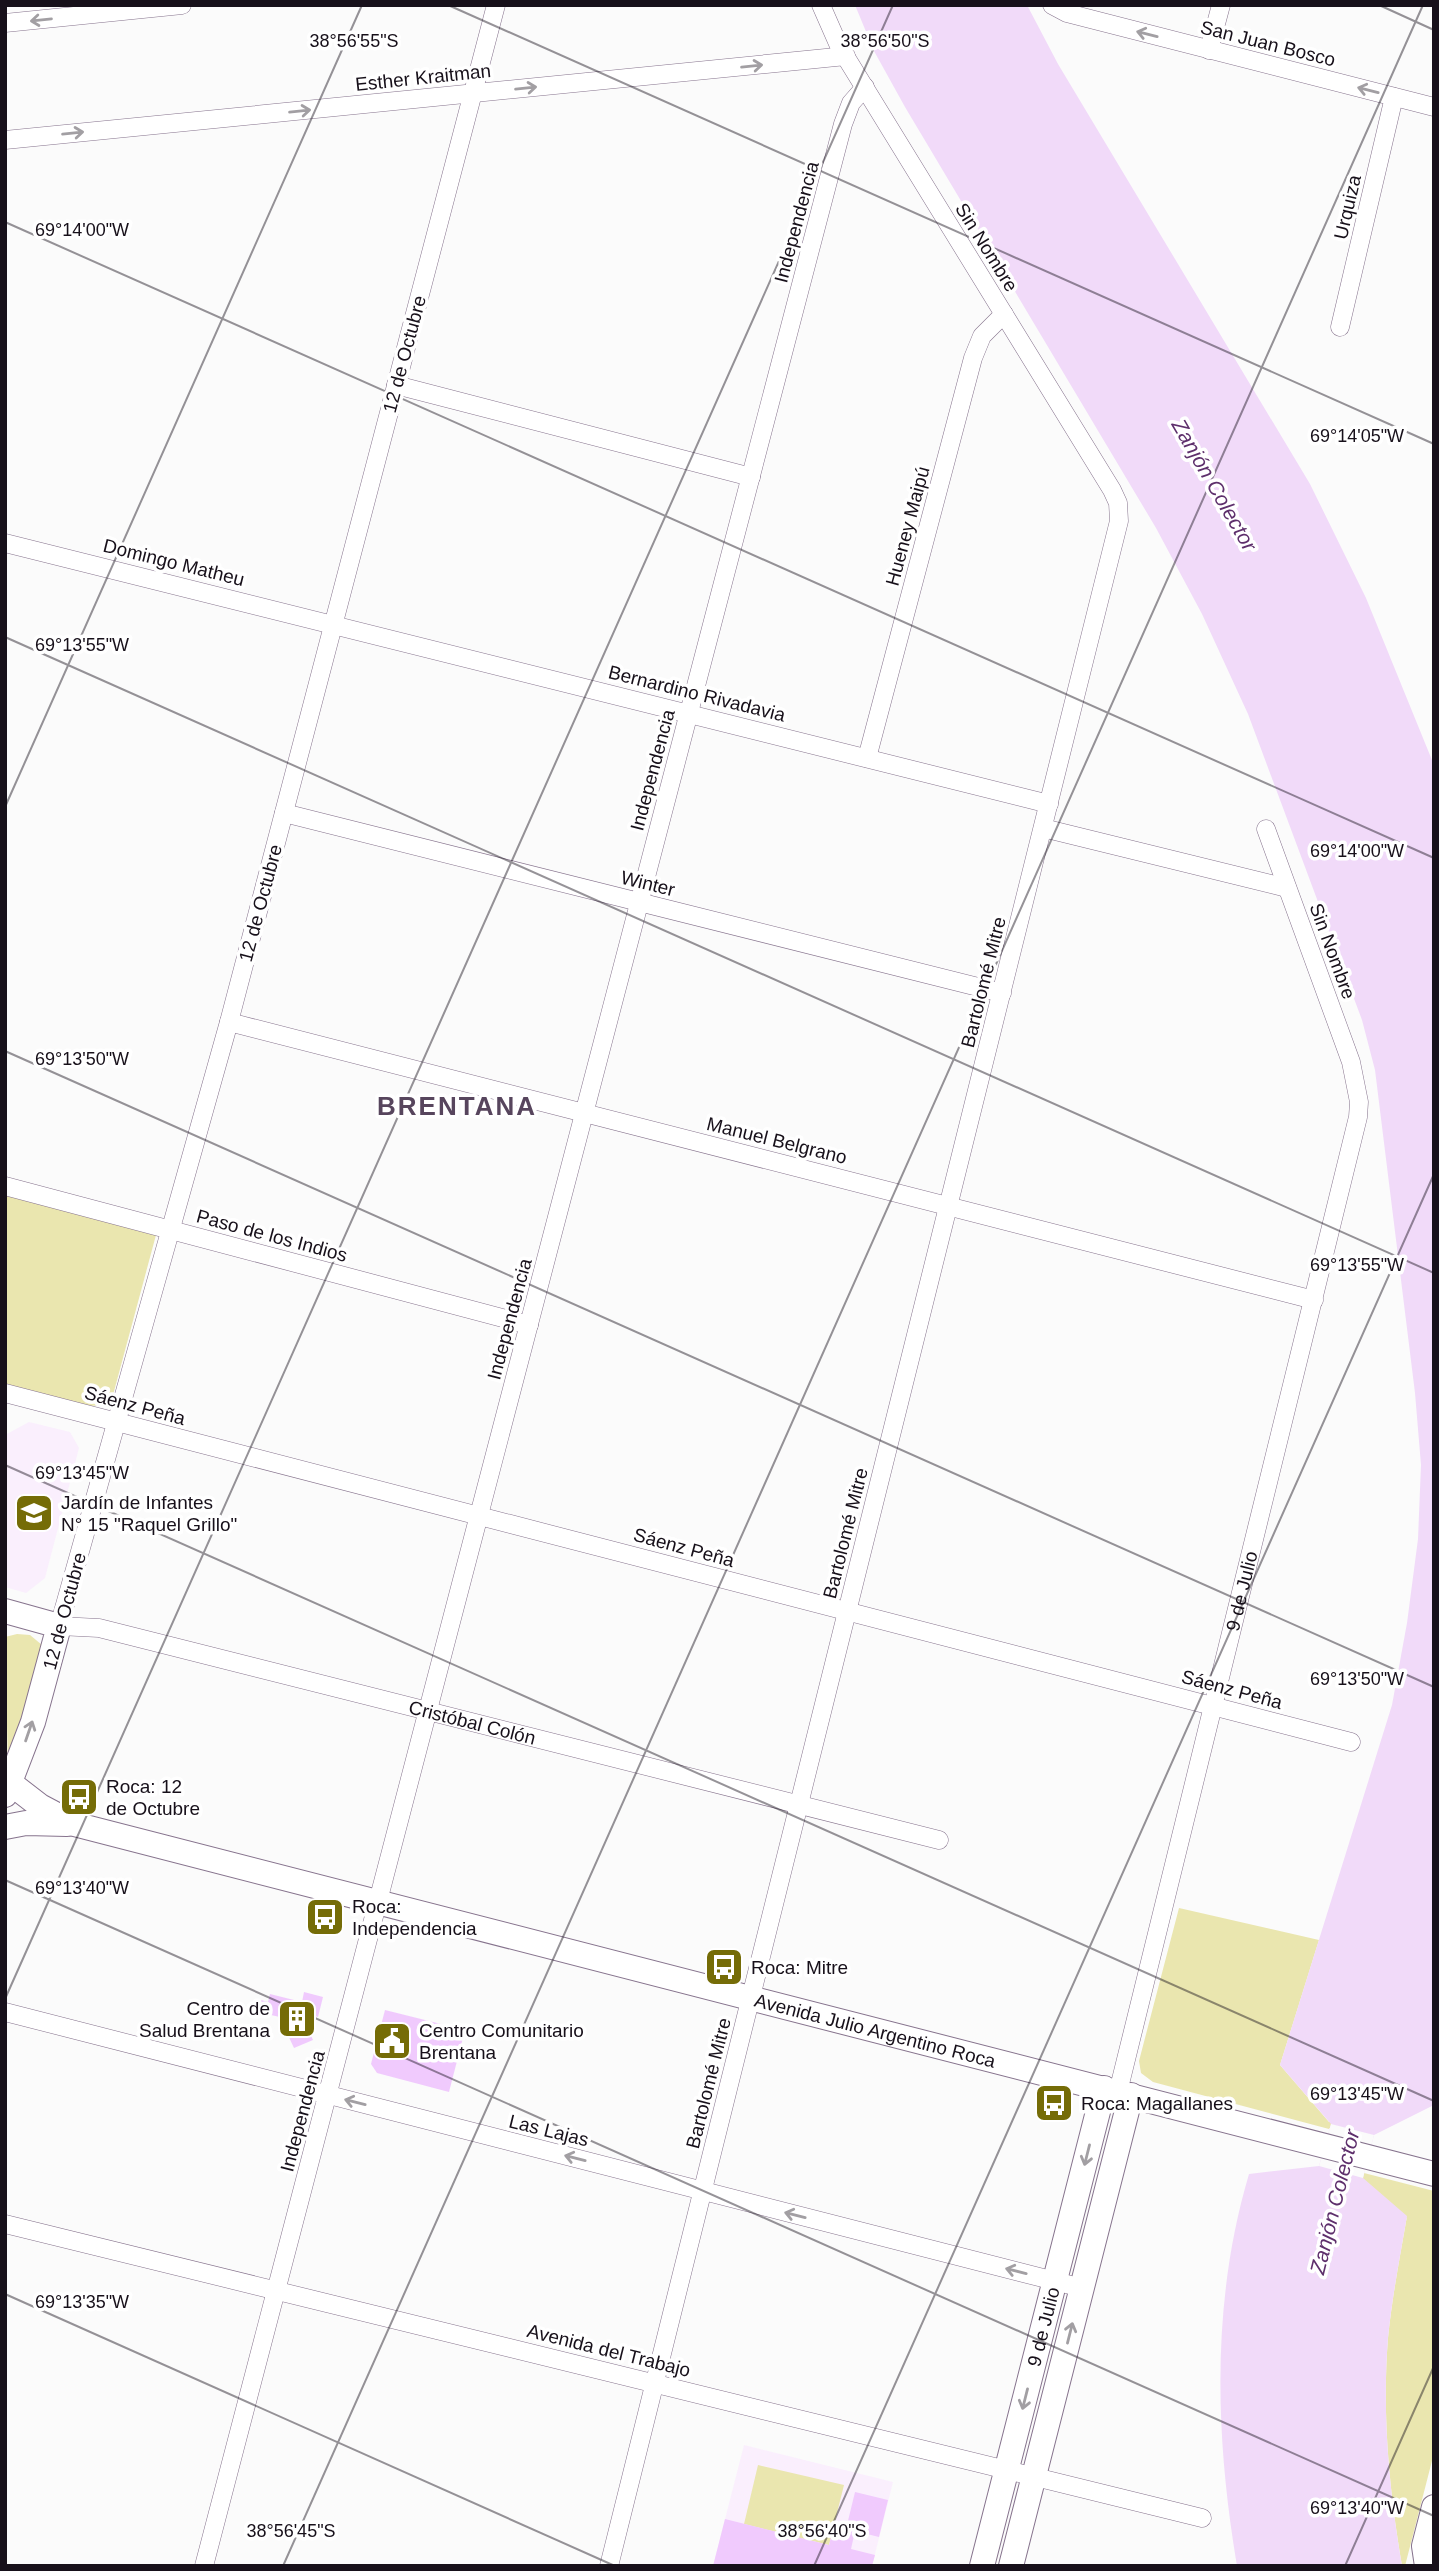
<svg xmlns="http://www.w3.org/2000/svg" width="1439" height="2571" font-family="Arial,sans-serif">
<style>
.built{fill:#faeffd}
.green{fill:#eae6af}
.water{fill:#f1daf9}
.pier{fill:#fbfbfb}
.building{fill:#f0cafd}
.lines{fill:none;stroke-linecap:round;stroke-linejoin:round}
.street-casing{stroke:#86738d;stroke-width:19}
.secondary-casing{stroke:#86738d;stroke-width:26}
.street{stroke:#fff;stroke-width:18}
.secondary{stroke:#fff;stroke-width:24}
.oneway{stroke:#a29fa3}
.ticks{fill:none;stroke:#17101a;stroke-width:2;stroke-opacity:0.45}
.labels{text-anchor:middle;stroke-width:7;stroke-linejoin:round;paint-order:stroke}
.street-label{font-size:19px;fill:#17101a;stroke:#fff}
.poi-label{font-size:19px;fill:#17101a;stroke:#fff;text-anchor:start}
.water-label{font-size:21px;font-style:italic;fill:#5e2f6c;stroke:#fff}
.district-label{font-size:26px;font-weight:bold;letter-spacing:2px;fill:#57455d;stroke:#fff}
.ticks-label{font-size:18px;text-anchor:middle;fill:#17101a;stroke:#fff;stroke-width:7;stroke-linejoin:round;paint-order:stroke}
</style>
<rect width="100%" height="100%" fill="#fbfbfb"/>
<g class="built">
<path d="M29 1422 70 1432 79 1448 45 1578 26 1593 5 1587V1435Z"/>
<path d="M744 2445 893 2482 872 2566H713Z"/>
</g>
<g class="green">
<path d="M5 1195 156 1235 113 1395 103 1405 90 1406 5 1384Z"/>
<path d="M17 1634 30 1635 42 1645 8 1769 5 1637Z"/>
<path d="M1179 1908 1319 1940 1280 2065 1329 2122 1434 1992 1329 2129 1153 2082 1141 2073 1139 2061Z"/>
<path d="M1364 2173 1434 2191V2453L1405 2566H1402C1389 2490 1382 2414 1388 2338 1392 2297 1400 2257 1407 2216L1277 2566 1265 2484Z"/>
<path d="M758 2465 844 2485 829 2545 744 2524Z"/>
</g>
<path class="water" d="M855 5H1027L1058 64 1310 484 1366 598 1434 765V2105L1374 2135 1363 2178 1407 2216C1400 2257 1392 2297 1388 2338 1382 2414 1389 2490 1402 2566H1237C1215 2435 1211 2302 1249 2174L1319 2166 1331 2124 1280 2065 1392 1705 1407 1623 1418 1539 1421 1465 1415 1393 1375 1070 1362 1020 1248 714 1202 614 1156 528 905 107 874 51Z"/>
<path class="pier" d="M1331 2124 1374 2135 1363 2178 1319 2166Z"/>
<g class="building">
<path d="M304 1992 323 1997 318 2017 309 2014 306 2025 313 2040 294 2048 286 2031 295 2026 297 2021 258 2012 261 2000 268 2002 270 1994 302 2002Z"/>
<path d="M385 2010 465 2030 449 2092 377 2073 371 2064Z"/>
<path d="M855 2492 888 2500 879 2537 855 2531 851 2549 875 2555 872 2566H713L725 2519 829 2545 834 2526 846 2529Z"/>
</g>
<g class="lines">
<defs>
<g id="street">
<path id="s1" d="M496 5 229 1022 59 1626 99 1628 939 1840"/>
<path d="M1052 5 1067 13 1434 107"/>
<path d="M5 23 182 5"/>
<path d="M1209 50 1221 5"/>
<path d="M5 140 846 56"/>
<path d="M1340 327 1394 97"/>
<path d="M396 385 751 477"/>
<path d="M5 543 1049 804"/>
<path d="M867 758 973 358 982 336 1004 314"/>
<path d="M284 813 1002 993"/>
<path d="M1043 828 1287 888"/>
<path d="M229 1022 1314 1300"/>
<path d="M5 1186 529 1325"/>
<path d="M5 1393 1351 1742"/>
<path d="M5 2012 1082 2288"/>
<path id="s2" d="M1118 2092 1358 1117 1359 1102 1351 1062 1266 829"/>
<path d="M5 2224 1202 2518"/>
<path d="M204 2566 843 124 851 103 865 87"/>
<path d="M609 2566 1119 521 1118 503 1112 490 839 46 821 5"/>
</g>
<g id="secondary">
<path d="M5 1611 59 1626 33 1722 5 1795"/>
<path id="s3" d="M5 1779 40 1806 74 1824 1434 2174"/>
<path d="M5 1827 26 1823 67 1824"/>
<path id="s4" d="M982 2566 1104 2088"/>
<path d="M1011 2566 1131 2095"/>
<path d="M1427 2566 1424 2546 1434 2507"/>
</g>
</defs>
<use href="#street" class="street-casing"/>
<use href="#secondary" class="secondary-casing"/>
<use href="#street" class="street"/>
<use href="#secondary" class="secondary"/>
</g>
<defs><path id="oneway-shaft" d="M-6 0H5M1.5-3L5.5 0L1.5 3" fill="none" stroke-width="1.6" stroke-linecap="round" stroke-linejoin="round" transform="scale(1.75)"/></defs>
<g class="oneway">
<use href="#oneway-shaft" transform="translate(41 20) rotate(174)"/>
<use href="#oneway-shaft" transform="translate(1147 34) rotate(-166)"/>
<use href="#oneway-shaft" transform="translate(752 66) rotate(-6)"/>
<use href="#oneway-shaft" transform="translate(526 88) rotate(-6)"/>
<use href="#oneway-shaft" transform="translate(1368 90) rotate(-166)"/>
<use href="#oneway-shaft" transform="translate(300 111) rotate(-6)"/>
<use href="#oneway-shaft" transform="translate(73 133) rotate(-6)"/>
<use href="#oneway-shaft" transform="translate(29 1731) rotate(-71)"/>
<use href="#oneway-shaft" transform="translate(355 2102) rotate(-166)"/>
<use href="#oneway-shaft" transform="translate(1087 2155) rotate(104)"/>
<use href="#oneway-shaft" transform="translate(575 2158) rotate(-166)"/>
<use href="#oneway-shaft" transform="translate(795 2215) rotate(-166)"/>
<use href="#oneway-shaft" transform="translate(1016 2271) rotate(-166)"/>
<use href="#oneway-shaft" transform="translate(1070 2333) rotate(-76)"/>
<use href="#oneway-shaft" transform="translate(1025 2399) rotate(104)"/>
</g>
<path class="ticks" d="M448 5 1434 444M1379 5 1434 30M5 222 1434 858M5 637 1434 1273M5 807 362 5M5 1051 1434 1687M5 1465 1434 2101M5 1880 1434 2516M5 1999 893 5M5 2294 615 2566M283 2566 1423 5M814 2566 1434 1174M1345 2566 1434 2366"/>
<defs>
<symbol id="school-square" viewBox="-11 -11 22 22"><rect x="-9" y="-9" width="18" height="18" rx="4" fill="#756c07" stroke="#fff"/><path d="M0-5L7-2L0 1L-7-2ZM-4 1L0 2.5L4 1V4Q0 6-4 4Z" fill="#fff"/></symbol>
<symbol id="bus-square" viewBox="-11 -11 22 22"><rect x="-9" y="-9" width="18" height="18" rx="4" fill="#756c07" stroke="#fff"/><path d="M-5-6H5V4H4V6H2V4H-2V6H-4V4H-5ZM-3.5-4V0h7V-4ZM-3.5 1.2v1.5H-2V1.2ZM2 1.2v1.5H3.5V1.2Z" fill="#fff"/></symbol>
<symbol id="building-square" viewBox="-11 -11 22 22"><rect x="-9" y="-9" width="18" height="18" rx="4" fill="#756c07" stroke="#fff"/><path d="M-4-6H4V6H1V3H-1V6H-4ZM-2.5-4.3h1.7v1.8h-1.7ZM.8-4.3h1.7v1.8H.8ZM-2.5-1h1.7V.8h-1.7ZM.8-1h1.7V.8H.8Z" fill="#fff"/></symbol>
<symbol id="civic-square" viewBox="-11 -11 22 22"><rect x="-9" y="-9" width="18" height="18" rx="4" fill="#756c07" stroke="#fff"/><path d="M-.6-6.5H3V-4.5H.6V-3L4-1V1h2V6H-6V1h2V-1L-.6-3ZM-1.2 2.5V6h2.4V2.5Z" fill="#fff"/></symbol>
</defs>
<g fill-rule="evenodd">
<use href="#school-square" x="12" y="1491" width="44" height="44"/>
<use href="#bus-square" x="57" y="1775" width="44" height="44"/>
<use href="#bus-square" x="303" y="1895" width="44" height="44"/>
<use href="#bus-square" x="702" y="1945" width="44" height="44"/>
<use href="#building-square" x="275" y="1997" width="44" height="44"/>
<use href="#civic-square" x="370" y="2019" width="44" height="44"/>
<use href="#bus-square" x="1032" y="2081" width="44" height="44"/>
</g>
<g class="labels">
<g class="street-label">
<text transform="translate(1268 43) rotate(14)" y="7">San Juan Bosco</text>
<text transform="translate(423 77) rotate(-6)" y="7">Esther Kraitman</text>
<text transform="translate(1347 207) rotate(-77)" y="7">Urquiza</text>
<text transform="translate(796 222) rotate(-75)" y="7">Independencia</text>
<text transform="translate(987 247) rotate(58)" y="7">Sin Nombre</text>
<text transform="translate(404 354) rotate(-75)" y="7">12 de Octubre</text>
<text transform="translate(907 526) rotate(-75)" y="7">Hueney Maipú</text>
<text transform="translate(174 562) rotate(14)" y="7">Domingo Matheu</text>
<text transform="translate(697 693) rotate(14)" y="7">Bernardino Rivadavia</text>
<text transform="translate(652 770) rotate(-75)" y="7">Independencia</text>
<text transform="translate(648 883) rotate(14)" y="7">Winter</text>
<text transform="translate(260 903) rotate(-75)" y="7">12 de Octubre</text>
<text transform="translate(1333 951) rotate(70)" y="7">Sin Nombre</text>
<text transform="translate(983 982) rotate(-76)" y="7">Bartolomé Mitre</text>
<text transform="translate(777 1140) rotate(14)" y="7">Manuel Belgrano</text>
<text transform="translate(272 1235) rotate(15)" y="7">Paso de los Indios</text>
<text transform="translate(509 1319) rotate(-75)" y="7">Independencia</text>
<text transform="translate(135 1405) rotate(15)" y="7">Sáenz Peña</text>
<text transform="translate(845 1533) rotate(-76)" y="7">Bartolomé Mitre</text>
<text transform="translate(684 1547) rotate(15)" y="7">Sáenz Peña</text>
<text dy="7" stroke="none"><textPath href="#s2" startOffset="516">9 de Julio</textPath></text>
<text transform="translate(64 1611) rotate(-75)" y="7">12 de Octubre</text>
<text transform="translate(1232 1689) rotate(15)" y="7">Sáenz Peña</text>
<text dy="7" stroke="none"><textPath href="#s1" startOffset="2104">Cristóbal Colón</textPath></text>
<text dy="7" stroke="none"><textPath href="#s3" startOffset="910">Avenida Julio Argentino Roca</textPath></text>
<text transform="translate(708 2083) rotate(-76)" y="7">Bartolomé Mitre</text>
<text transform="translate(302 2111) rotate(-75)" y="7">Independencia</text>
<text transform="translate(549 2130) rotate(14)" y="7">Las Lajas</text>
<text dy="7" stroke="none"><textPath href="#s4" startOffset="247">9 de Julio</textPath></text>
<text transform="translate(609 2350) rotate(14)" y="7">Avenida del Trabajo</text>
</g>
<g class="poi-label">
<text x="61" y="1509">Jardín de Infantes<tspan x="61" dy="22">N° 15 "Raquel Grillo"</tspan></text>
<text x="106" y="1793">Roca: 12<tspan x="106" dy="22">de Octubre</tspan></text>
<text x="352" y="1913">Roca:<tspan x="352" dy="22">Independencia</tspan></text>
<text x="751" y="1974">Roca: Mitre</text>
<text x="270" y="2015" text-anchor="end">Centro de<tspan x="270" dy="22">Salud Brentana</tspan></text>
<text x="419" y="2037">Centro Comunitario<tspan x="419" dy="22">Brentana</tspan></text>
<text x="1081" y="2110">Roca: Magallanes</text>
</g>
<g class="water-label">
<text transform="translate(1214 485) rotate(60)" y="7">Zanjón Colector</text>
<text transform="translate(1335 2202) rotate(-76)" y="7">Zanjón Colector</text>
</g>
<g class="district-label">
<text x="457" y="1115">BRENTANA</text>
</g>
</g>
<g class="ticks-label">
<text x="354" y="47">38°56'55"S</text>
<text x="885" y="47">38°56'50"S</text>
<text x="82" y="236">69°14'00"W</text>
<text x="1357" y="442">69°14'05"W</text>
<text x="82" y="651">69°13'55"W</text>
<text x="1357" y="857">69°14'00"W</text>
<text x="82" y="1065">69°13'50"W</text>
<text x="1357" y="1271">69°13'55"W</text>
<text x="82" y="1479">69°13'45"W</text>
<text x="1357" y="1685">69°13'50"W</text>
<text x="82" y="1894">69°13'40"W</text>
<text x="1357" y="2100">69°13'45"W</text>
<text x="82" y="2308">69°13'35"W</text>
<text x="1357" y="2514">69°13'40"W</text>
<text x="291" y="2537">38°56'45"S</text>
<text x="822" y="2537">38°56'40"S</text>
</g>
<rect width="1439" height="2571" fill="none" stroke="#17101a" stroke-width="14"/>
</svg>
